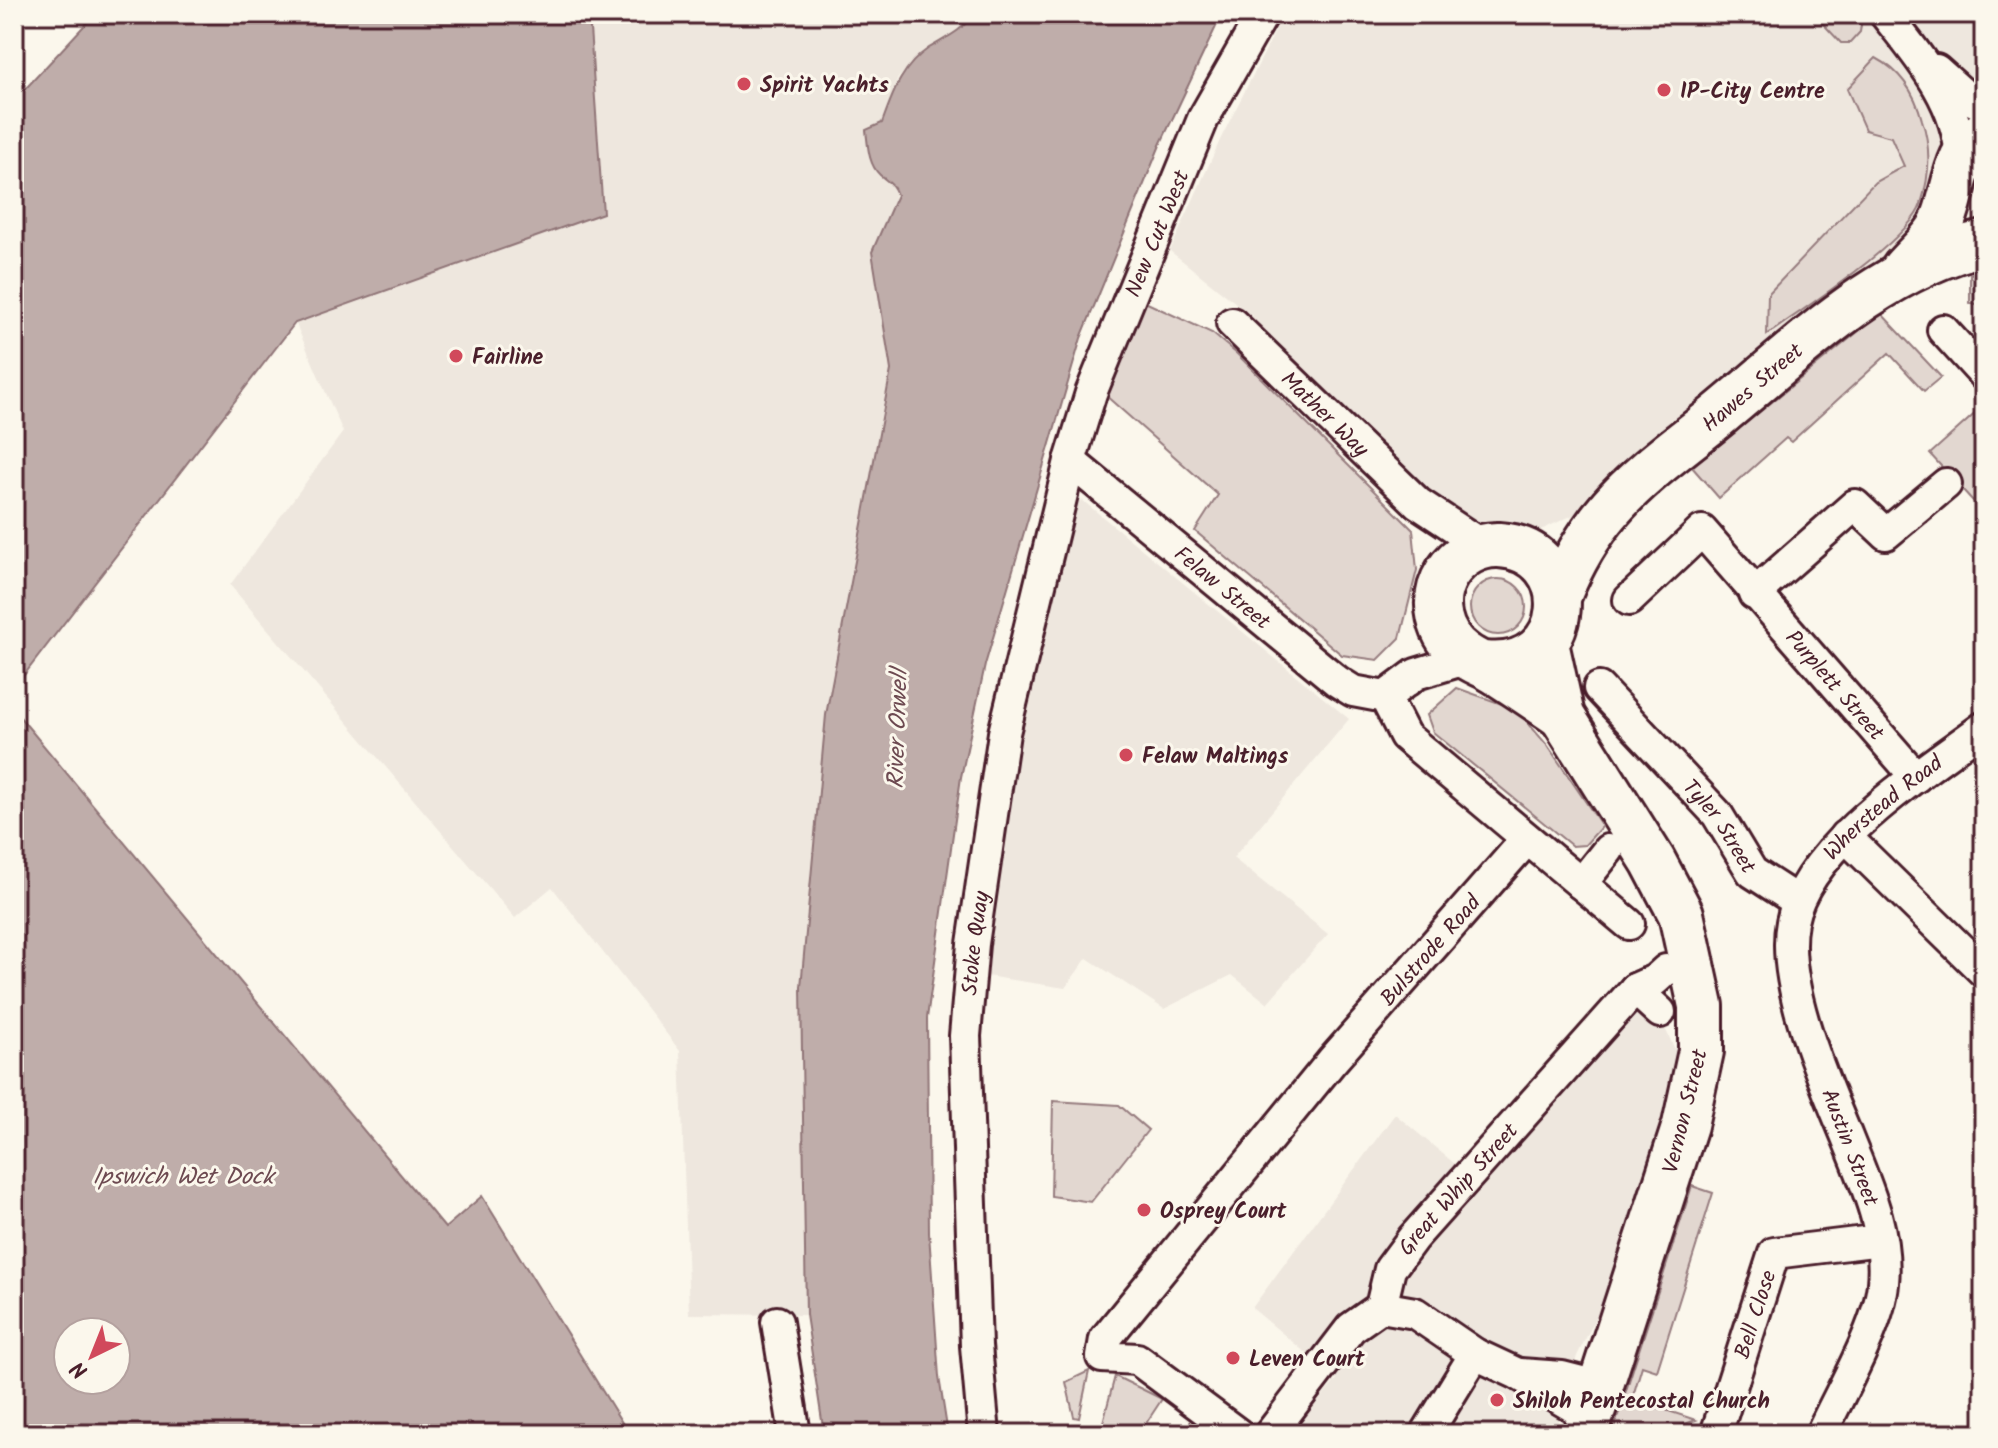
<svg xmlns="http://www.w3.org/2000/svg" width="1998" height="1448" font-family="Kalam,sans-serif">
<style>
.built{fill:#eee7de}
.green{fill:#e2d7d0;stroke:#967b7e;stroke-width:2}
.water{fill:#bfadaa;stroke:#907477;stroke-width:2;fill-rule:evenodd}
.lines{fill:none;stroke-linecap:round;stroke-linejoin:round}
.street-casing{stroke:#4a1f2b;stroke-width:36}
.primary-casing{stroke:#4a1f2b;stroke-width:50}
.street{stroke:#fbf7ec;stroke-width:30}
.primary{stroke:#fbf7ec;stroke-width:44}
.poi-dot{fill:#d1495b;stroke:#fbf7ec;stroke-width:3}
.labels{text-anchor:middle;stroke-width:6;stroke-linejoin:round;paint-order:stroke}
.poi-label{font-size:22px;font-weight:bold;fill:#4a1f2b;stroke:#fbf7ec;text-anchor:start}
.street-label{font-size:22px;fill:#4a1f2b;stroke:#fbf7ec}
.water-label{font-size:24px;font-style:italic;fill:#6d4a51;stroke:#fbf7ec}
</style>
<rect width="100%" height="100%" fill="#fbf7ec"/>
<filter id="ink" filterUnits="userSpaceOnUse"><feTurbulence type="fractalNoise" baseFrequency=".0125" numOctaves="2"/><feDisplacementMap in="SourceGraphic" scale="16" xChannelSelector="R" yChannelSelector="G"/><feConvolveMatrix kernelMatrix="1 2 1 2 8 2 1 2 1" color-interpolation-filters="sRGB"/></filter>
<g filter="url(#ink)">
<g class="built">
<path d="M589 14H974L963 30 927 50 898 78 882 123 878 174 893 183 899 236 873 252 891 370 826 715 801 987 806 1315 689 1314 680 1051 552 887 515 918 230 585 343 432 295 322 603 213Z"/>
<path d="M1284 14H1866L1934 100 1949 151 1927 226 1595 505 1543 529 1524 534H1488L1449 514 1322 391 1251 315 1170 251 1221 138Z"/>
<path d="M1902 14H1984V88L1967 82Z"/>
<path d="M1082 500 1349 719 1233 858 1328 934 1267 1003 1232 975 1164 1009 1087 958 1065 988 974 974 1017 730 1028 707 1075 504Z"/>
<path d="M1634 1011 1664 1026 1677 1054 1658 1135 1603 1303 1577 1356 1556 1427 1562 1434H1291L1337 1379 1252 1308 1395 1114 1467 1174Z"/>
</g>
<g class="green">
<path d="M1814 14H1852L1861 25 1860 32 1850 43H1841Z"/>
<path d="M1876 58C1901 71 1915 93 1922 120 1931 147 1930 176 1921 204 1911 239 1800 311 1767 335L1768 294 1875 182 1904 166 1891 137 1865 130 1847 89Z"/>
<path d="M1984 271V305L1970 303V274Z"/>
<path d="M1145 302 1212 333 1237 354 1413 530 1417 570 1400 638 1378 660 1342 655 1195 531 1218 495 1105 395Z"/>
<path d="M1881 313 1941 377 1924 391 1889 353 1791 442 1786 438 1719 498 1692 467Z"/>
<path d="M1978 411 1984 417V445L1976 452 1984 460V491L1973 501 1930 454Z"/>
<circle cx="1498" cy="607" r="28"/>
<path d="M1457 688 1516 709 1548 746 1602 826 1585 845 1572 846 1433 732 1427 715Z"/>
<path d="M1053 1101 1119 1105 1148 1130 1091 1202 1051 1196Z"/>
<path d="M1692 1186 1713 1193 1657 1371 1642 1366 1632 1399 1696 1420 1658 1434H1612Z"/>
<path d="M1089 1371 1079 1418 1074 1417 1066 1382Z"/>
<path d="M1115 1376 1162 1399 1139 1434H1100Z"/>
</g>
<g class="water">
<path d="M95 14H589L603 213 295 323 14 688V101Z"/>
<path d="M974 14H1222L1160 145 1081 338 985 665 961 777 927 1018 929 1233 939 1377 948 1434H824L806 1315 801 987 826 715 891 370 872 252 897 195C893 183 889 183 880 175 868 164 868 145 866 130L882 123C893 93 901 67 929 48 947 37 961 32 974 14Z"/>
<path d="M14 710 445 1228 482 1196 629 1434H14ZM68 1332H116V1380H68Z"/>
</g>
<g class="lines">
<defs>
<g id="street">
<path d="M1885 14C1920 58 1958 101 1961 159"/>
<path d="M1936 70 1964 95 1984 106"/>
<path id="s1" d="M1232 323 1418 503 1471 538 1493 545"/>
<path d="M1943 330 1984 375"/>
<path id="s2" d="M1070 461 1337 681 1353 691 1385 697 1405 736 1629 924"/>
<path d="M1754 594 1855 505 1886 534 1946 484"/>
<path id="s3" d="M1629 600 1702 531 1916 777"/>
<path id="s4" d="M1599 688 1717 814 1752 872 1797 901"/>
<path d="M1385 697 1416 674 1469 658"/>
<path d="M1845 836 1984 972"/>
<path d="M1581 884 1608 850"/>
<path d="M1635 989 1660 1012"/>
<path d="M1381 1307 1415 1313 1475 1354 1518 1374 1591 1417"/>
<path d="M777 1322 795 1434"/>
<path d="M1520 1374 1562 1377 1601 1387"/>
<path id="s5" d="M984 1434 976 1346 965 1036 973 944 1004 733 1070 461 1091 393 1203 119 1263 14"/>
<path id="s6" d="M1238 1434 1137 1359 1102 1357 1105 1339 1332 1061 1527 839"/>
<path id="s7" d="M1270 1434 1351 1328 1381 1307 1390 1269 1413 1238 1635 989 1655 980 1666 970"/>
<path d="M1426 1434 1475 1354"/>
<path id="s8" d="M1716 1434 1774 1253 1881 1240"/>
<path id="s9" d="M1821 1434C1839 1394 1880 1325 1883 1283 1888 1231 1866 1185 1847 1137 1824 1081 1780 983 1792 922 1806 846 1925 771 1984 727"/>
</g>
<g id="primary">
<path d="M1904 269C1915 256 1932 242 1940 227 1956 196 1952 153 1984 133"/>
<path id="s10" d="M1558 597C1570 567 1589 533 1611 508 1642 472 1685 443 1721 413 1801 347 1880 267 1984 243"/>
<path d="M1546 643 1562 716 1653 861 1681 914 1701 1006V1051L1685 1125 1585 1434"/>
<path d="M1485 664C1575 674 1584 550 1499 545 1478 544 1458 556 1447 573 1430 600 1438 636 1464 654 1474 662 1486 665 1496 672 1518 686 1540 701 1562 716"/>
</g>
</defs>
<use href="#street" class="street-casing"/>
<use href="#primary" class="primary-casing"/>
<use href="#street" class="street"/>
<use href="#primary" class="primary"/>
</g>
</g>
<g class="poi-dot">
<circle cx="744" cy="84" r="8"/>
<circle cx="1664" cy="90" r="8"/>
<circle cx="456" cy="356" r="8"/>
<circle cx="1126" cy="755" r="8"/>
<circle cx="1144" cy="1210" r="8"/>
<circle cx="1233" cy="1358" r="8"/>
<circle cx="1497" cy="1400" r="8"/>
</g>
<g class="labels">
<g class="poi-label">
<text x="760" y="92">Spirit Yachts</text>
<text x="1680" y="98">IP-City Centre</text>
<text x="472" y="364">Fairline</text>
<text x="1142" y="763">Felaw Maltings</text>
<text x="1160" y="1218">Osprey Court</text>
<text x="1249" y="1366">Leven Court</text>
<text x="1513" y="1408">Shiloh Pentecostal Church</text>
</g>
<g class="street-label">
<text dy="8" stroke="none"><textPath href="#s5" startOffset="1228">New Cut West</textPath></text>
<text dy="8" stroke="none"><textPath href="#s10" startOffset="290">Hawes Street</textPath></text>
<text dy="8" stroke="none"><textPath href="#s1" startOffset="130">Mather Way</textPath></text>
<text dy="8" stroke="none"><textPath href="#s2" startOffset="198">Felaw Street</textPath></text>
<text dy="8" stroke="none"><textPath href="#s3" startOffset="304">Purplett Street</textPath></text>
<text dy="8" stroke="none"><textPath href="#s9" startOffset="690">Wherstead Road</textPath></text>
<text dy="8" stroke="none"><textPath href="#s4" startOffset="184">Tyler Street</textPath></text>
<text dy="8" stroke="none"><textPath href="#s5" startOffset="492">Stoke Quay</textPath></text>
<text dy="8" stroke="none"><textPath href="#s6" startOffset="686">Bulstrode Road</textPath></text>
<text transform="translate(1684 1111) rotate(-76)" y="8">Vernon Street</text>
<text transform="translate(1851 1147) rotate(69)" y="8">Austin Street</text>
<text dy="8" stroke="none"><textPath href="#s7" startOffset="314">Great Whip Street</textPath></text>
<text dy="8" stroke="none"><textPath href="#s8" startOffset="126">Bell Close</textPath></text>
</g>
<g class="water-label">
<text transform="translate(897 729) rotate(-88)" y="8">River Orwell</text>
<text x="183" y="1184">Ipswich Wet Dock</text>
</g>
</g>
<rect width="1998" height="1448" fill="none" stroke="#fbf7ec" stroke-width="48"/>
<rect x="24" y="24" width="1950" height="1400" fill="none" stroke="#4a1f2b" stroke-width="3" filter="url(#ink)"/>
<g transform="translate(92 1356) rotate(223)"><circle r="38" fill="#fbf7ec" stroke="#b4a19f" stroke-width="2"/>
<path d="M0-6L14 30L0 20L-14 30Z" fill="#d1495b"/>
<text y="-12" font-size="22" font-weight="bold" text-anchor="middle" fill="#4a1f2b">N</text>
</g>
</svg>
